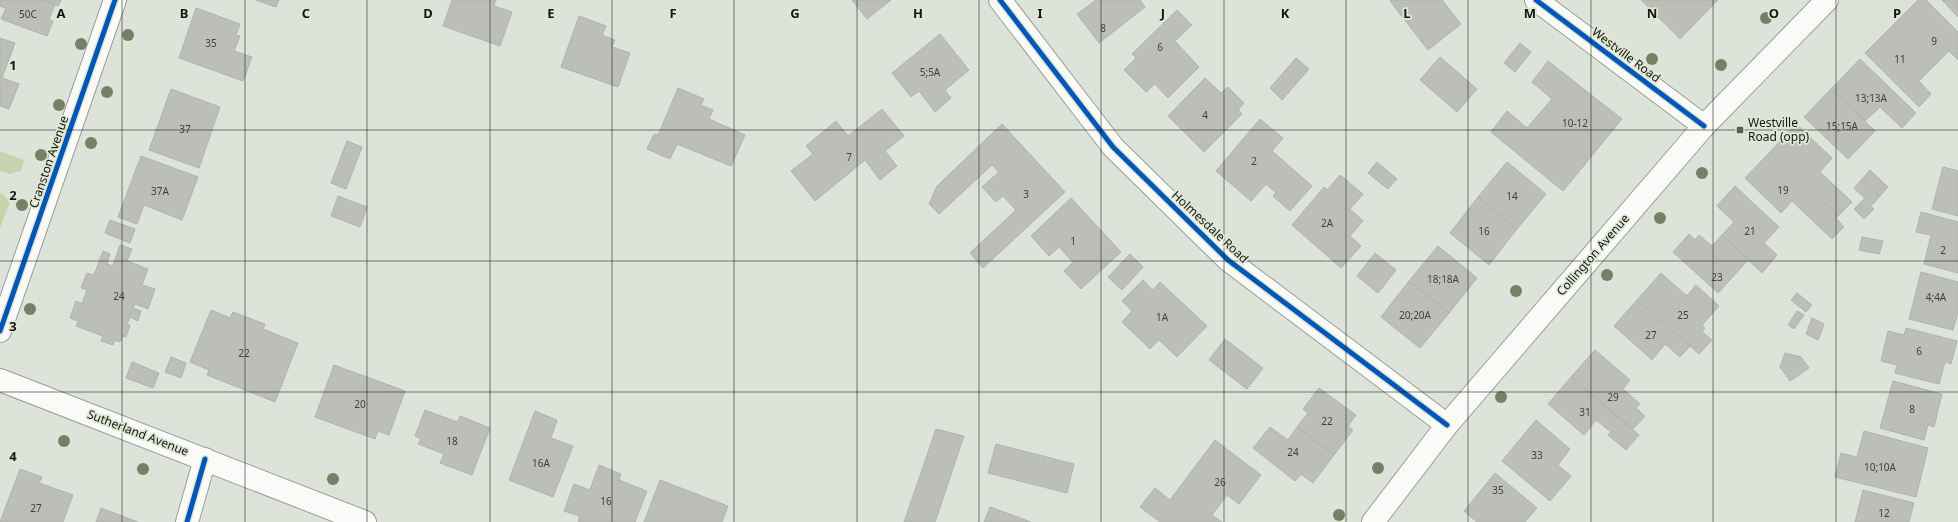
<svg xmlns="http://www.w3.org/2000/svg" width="1958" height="522" font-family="'Noto Sans',sans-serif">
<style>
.green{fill:#c5d4ad}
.building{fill:#bcbfb8;stroke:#b0b3ac}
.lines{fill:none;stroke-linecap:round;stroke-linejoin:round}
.minor-casing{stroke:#9a9e96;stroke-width:24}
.secondary-casing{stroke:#9a9e96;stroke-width:24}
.minor{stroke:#fafbf9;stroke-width:22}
.secondary{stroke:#fafbf9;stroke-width:22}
.cycleway-casing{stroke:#dfe7d5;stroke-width:8}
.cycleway{stroke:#0057b8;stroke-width:5}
.tree{fill:#777f67}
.grid{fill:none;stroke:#141610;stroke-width:1;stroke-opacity:0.55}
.poi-dot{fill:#5b5e56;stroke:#dfe7d5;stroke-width:1.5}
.labels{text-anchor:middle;stroke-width:3.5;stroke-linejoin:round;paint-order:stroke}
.number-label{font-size:10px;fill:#3e403a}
.street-label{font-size:12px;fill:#141610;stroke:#dfe7d5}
.poi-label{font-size:12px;fill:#141610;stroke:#dfe7d5;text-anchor:start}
.grid-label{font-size:13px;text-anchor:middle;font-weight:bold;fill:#141610;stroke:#dfe7d5;stroke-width:3.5;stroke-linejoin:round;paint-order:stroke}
</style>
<rect width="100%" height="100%" fill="#dee3d9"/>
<g class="green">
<path d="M0 151 24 160 21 171 9 174 0 171Z"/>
<path d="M0 193 3 194 10 202 0 228Z"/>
</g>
<g class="building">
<path d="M0 0H43L55 4 49 20 53 21 47 36 1 19 6 8 0 6Z"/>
<path d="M43 0H61L58 6Z"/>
<path d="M256 0H279L276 7Z"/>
<path d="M452 0H496L494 6 512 12 500 46 443 26Z"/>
<path d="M852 0H891L867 19Z"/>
<path d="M1096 0H1140L1145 7 1099 43 1077 14Z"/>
<path d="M1391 0H1442L1461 24 1428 50 1390 1Z"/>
<path d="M1641 0H1718L1680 39Z"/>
<path d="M1918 0H1926L1958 32V60L1949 51 1934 66 1893 25Z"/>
<path d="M1942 0H1958V17Z"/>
<path d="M196 8 240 24 236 35 240 36 234 51 252 57 243 81 179 58Z"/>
<path d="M1177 10 1192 25 1175 41 1199 67 1168 98 1155 84 1146 92 1124 70 1136 58 1132 54Z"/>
<path d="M579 16 606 26 602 35 615 40 612 47 630 53 618 87 561 67Z"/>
<path d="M1893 25 1934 66 1919 81 1931 94 1919 107 1865 53Z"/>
<path d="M940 34 969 70 945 90 951 98 935 112 919 91 911 97 892 73Z"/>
<path d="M0 38 15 43 2 78 19 84 9 109 0 106Z"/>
<path d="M1520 43 1531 52 1515 72 1504 63Z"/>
<path d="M1440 57 1477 89 1457 112 1420 80Z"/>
<path d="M1296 58 1309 69 1282 100 1270 88Z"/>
<path d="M1860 59 1916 113 1902 128 1880 107 1865 121 1831 89Z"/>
<path d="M1548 61 1622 119 1563 191 1491 132 1507 111 1527 128 1552 99 1532 82Z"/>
<path d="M1205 78 1221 93 1228 87 1244 103 1238 110 1242 114 1204 152 1168 116Z"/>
<path d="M678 88 704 99 701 105 713 110 709 119 745 135 731 166 677 144 670 159 647 149 654 134 658 135Z"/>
<path d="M171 89 220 107 199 168 149 150Z"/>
<path d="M1831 89 1875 131 1848 159 1804 117Z"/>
<path d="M882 109 904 136 885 151 897 166 880 180 865 160 815 201 791 171 813 154 806 146 836 121 848 136Z"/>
<path d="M1260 119 1283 138 1272 151 1312 186 1290 211 1273 196 1276 193 1266 184 1251 201 1216 171Z"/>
<path d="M1002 124 1065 192 983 268 970 253 1016 210 1003 196 996 202 982 187 999 172 992 165 939 214 929 204 937 186Z"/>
<path d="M1796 124 1832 158 1820 172 1852 202 1838 216 1770 152Z"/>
<path d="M347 141 362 147 346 189 331 183Z"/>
<path d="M1770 152 1838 216 1836 218 1844 227 1832 239 1792 201 1781 213 1745 178Z"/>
<path d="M141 156 198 177 182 220 144 205 137 224 118 217Z"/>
<path d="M1377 162 1397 179 1388 189 1368 173Z"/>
<path d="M1507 162 1546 194 1517 229 1478 197Z"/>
<path d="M1943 167 1958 171V216L1932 209Z"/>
<path d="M1870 170 1888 187 1880 196 1862 179Z"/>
<path d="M1340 175 1363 194 1350 209 1363 221 1350 236 1361 246 1341 268 1292 225 1324 187 1327 190Z"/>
<path d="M1862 179 1880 196 1872 205 1854 188Z"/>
<path d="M1735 186 1779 227 1764 243 1777 255 1762 273 1722 235 1734 222 1717 206Z"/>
<path d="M338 196 367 207 360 227 331 216Z"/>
<path d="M1478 197 1517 229 1489 265 1450 233Z"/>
<path d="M1071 198 1121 252 1081 289 1064 271 1073 262 1059 247 1049 256 1031 236Z"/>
<path d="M1864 199 1874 209 1864 219 1854 209Z"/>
<path d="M1921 212 1958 222V273L1924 264 1931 235 1916 232Z"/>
<path d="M110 220 135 229 130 243 105 233Z"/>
<path d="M1689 234 1695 240 1699 235 1712 246 1722 235 1748 260 1718 293 1673 252Z"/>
<path d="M1862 237 1883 241 1879 254 1859 250Z"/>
<path d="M120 245 132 249 127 261 148 269 142 285 155 289 148 309 135 304 133 308 141 311 138 321 130 317 127 324 130 325 126 337 123 336 120 342 115 340 113 345 101 341 103 336 76 326 78 321 70 318 76 301 82 304 87 290 81 288 87 273 94 275 103 251 110 254 107 264 113 266Z"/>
<path d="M1438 246 1477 278 1449 313 1409 281Z"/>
<path d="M1375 253 1396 270 1378 293 1357 276Z"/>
<path d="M1130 254 1143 267 1122 290 1108 277Z"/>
<path d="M1921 272 1958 282V312L1953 330 1909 319Z"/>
<path d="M1661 273 1687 296 1696 285 1719 306 1702 325 1705 328 1702 332 1712 340 1699 354 1637 300Z"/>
<path d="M1143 280 1153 290 1160 282 1207 326 1177 357 1159 340 1150 349 1122 322 1132 311 1122 301Z"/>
<path d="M1409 281 1449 313 1420 348 1381 317Z"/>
<path d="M1797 293 1812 305 1806 312 1791 300Z"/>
<path d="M1637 300 1690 346 1680 357 1665 344 1652 360 1614 326Z"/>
<path d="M211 310 230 318 233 312 265 324 263 329 298 343 275 402 207 375 209 370 190 362Z"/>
<path d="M1797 311 1804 315 1794 329 1788 325Z"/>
<path d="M1812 318 1824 324 1818 340 1806 334Z"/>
<path d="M1906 328 1957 341 1951 364 1945 362 1939 384 1895 373 1897 365 1881 361 1888 331 1904 335Z"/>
<path d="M1225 339 1263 368 1247 389 1209 360Z"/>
<path d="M1595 350 1630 380 1623 389 1640 404 1636 408 1645 416 1633 429 1571 377Z"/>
<path d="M1785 353 1801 357 1809 368 1790 381 1780 367Z"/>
<path d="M171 357 186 363 181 378 165 372Z"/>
<path d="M132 362 159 373 153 388 126 378Z"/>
<path d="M334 365 405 391 389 435 378 431 375 439 315 417Z"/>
<path d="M1571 377 1639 435 1626 450 1608 435 1611 432 1596 420 1584 435 1548 404Z"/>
<path d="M1893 381 1942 394 1934 427 1928 425 1924 440 1880 428Z"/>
<path d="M1319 388 1356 415 1348 426 1353 430 1334 455 1297 427 1308 413 1303 409Z"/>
<path d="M425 410 457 422 460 416 490 428 472 475 440 463 444 454 418 444 421 439 415 436Z"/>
<path d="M535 411 557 420 551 438 573 446 553 497 509 480Z"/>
<path d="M1536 420 1570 449 1558 465 1571 476 1550 501 1502 461Z"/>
<path d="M1270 427 1288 440 1297 427 1334 455 1313 483 1301 474 1295 481 1253 448Z"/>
<path d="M936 429 964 436 935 522H904Z"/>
<path d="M1864 431 1928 448 1916 497 1835 477 1841 453 1857 457Z"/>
<path d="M1215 440 1261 475 1239 504 1227 495 1212 515 1222 522H1160L1140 507 1155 488 1170 500Z"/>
<path d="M996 444 1074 464 1067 493 988 473Z"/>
<path d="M599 465 621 474 619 480 647 491 635 522H580L578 521 580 516 564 511 574 484 590 490Z"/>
<path d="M20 469 42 477 39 483 73 495 63 522H0Z"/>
<path d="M1495 473 1537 508 1525 522H1477L1464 511Z"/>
<path d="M660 480 728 506 722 522H644Z"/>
<path d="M1863 490 1914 503 1909 522H1855Z"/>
<path d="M990 507 1031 522H984Z"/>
<path d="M101 508 138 522H96Z"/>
</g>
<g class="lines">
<defs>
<g id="minor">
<path d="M1000 0 1113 147 1228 260 1447 425"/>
<path d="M1536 0 1704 126"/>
<path d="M0 331 115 0"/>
<path d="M187 522 205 459"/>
</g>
<g id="secondary">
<path d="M0 380 365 522"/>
<path d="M1373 522 1447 425 1704 126 1827 0"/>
</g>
</defs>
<use href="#minor" class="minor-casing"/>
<use href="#secondary" class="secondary-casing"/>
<use href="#minor" class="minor"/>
<use href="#secondary" class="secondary"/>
<defs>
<g id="cycleway">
<path d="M1000 0 1113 147 1228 260 1447 425"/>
<path d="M1536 0 1704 126"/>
<path d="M0 331 115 0"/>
<path d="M187 522 205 459"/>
</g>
</defs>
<use href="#cycleway" class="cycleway-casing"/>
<use href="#cycleway" class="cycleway"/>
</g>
<g class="tree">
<circle cx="1766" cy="18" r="6"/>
<circle cx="128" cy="35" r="6"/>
<circle cx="81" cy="44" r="6"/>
<circle cx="1652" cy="59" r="6"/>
<circle cx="1721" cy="65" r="6"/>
<circle cx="107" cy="92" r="6"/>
<circle cx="59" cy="105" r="6"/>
<circle cx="91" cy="143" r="6"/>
<circle cx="41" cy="155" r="6"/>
<circle cx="1702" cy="173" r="6"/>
<circle cx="22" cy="205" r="6"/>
<circle cx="1660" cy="218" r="6"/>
<circle cx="1607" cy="275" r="6"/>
<circle cx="1516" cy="291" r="6"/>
<circle cx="30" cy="309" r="6"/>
<circle cx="1501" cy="397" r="6"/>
<circle cx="64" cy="441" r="6"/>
<circle cx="1378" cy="468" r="6"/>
<circle cx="143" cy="469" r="6"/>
<circle cx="333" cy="479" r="6"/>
<circle cx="1339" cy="515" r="6"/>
</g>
<path class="grid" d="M122 0V522M245 0V522M367 0V522M490 0V522M612 0V522M734 0V522M857 0V522M979 0V522M1101 0V522M1224 0V522M1346 0V522M1468 0V522M1591 0V522M1713 0V522M1836 0V522M0 130H1958M0 261H1958M0 392H1958"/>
<rect class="poi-dot" x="1736" y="126" width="8" height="8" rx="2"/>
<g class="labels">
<g class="number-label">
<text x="28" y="18">50C</text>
<text x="1103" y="32">8</text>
<text x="1934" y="45">9</text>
<text x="211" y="47">35</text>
<text x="1160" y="51">6</text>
<text x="1900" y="63">11</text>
<text x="930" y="76">5;5A</text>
<text x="1871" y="102">13;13A</text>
<text x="1205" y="119">4</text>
<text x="1575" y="127">10-12</text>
<text x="1842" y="130">15;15A</text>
<text x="185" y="133">37</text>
<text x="849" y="161">7</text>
<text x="1254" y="165">2</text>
<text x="1783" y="194">19</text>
<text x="160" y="195">37A</text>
<text x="1026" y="198">3</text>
<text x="1512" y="200">14</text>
<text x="1327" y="227">2A</text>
<text x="1484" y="235">16</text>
<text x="1750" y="235">21</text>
<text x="1073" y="245">1</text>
<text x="1943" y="254">2</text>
<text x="1717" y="281">23</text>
<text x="1443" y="283">18;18A</text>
<text x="119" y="300">24</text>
<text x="1936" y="301">4;4A</text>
<text x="1415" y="319">20;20A</text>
<text x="1683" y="319">25</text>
<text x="1162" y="321">1A</text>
<text x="1651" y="339">27</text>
<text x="1919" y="355">6</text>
<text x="244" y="357">22</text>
<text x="1613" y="401">29</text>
<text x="360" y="408">20</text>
<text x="1912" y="413">8</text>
<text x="1585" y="416">31</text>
<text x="1327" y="425">22</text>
<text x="452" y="445">18</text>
<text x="1293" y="456">24</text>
<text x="1537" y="459">33</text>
<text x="541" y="467">16A</text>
<text x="1880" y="471">10;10A</text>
<text x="1220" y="486">26</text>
<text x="1498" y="494">35</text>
<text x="606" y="505">16</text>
<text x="36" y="512">27</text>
<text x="1884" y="517">12</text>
</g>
<g class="street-label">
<text transform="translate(1626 55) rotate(37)" y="4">Westville Road</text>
<text transform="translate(49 162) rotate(-71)" y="4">Cranston Avenue</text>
<text transform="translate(1210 227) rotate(43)" y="4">Holmesdale Road</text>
<text transform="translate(1593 255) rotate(-49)" y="4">Collington Avenue</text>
<text transform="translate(138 433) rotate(21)" y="4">Sutherland Avenue</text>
</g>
<g class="poi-label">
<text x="1748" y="127">Westville<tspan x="1748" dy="14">Road (opp)</tspan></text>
</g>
</g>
<g class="grid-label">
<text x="61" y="18">A</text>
<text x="184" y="18">B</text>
<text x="306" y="18">C</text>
<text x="428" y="18">D</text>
<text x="551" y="18">E</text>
<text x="673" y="18">F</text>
<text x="795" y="18">G</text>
<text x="918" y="18">H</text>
<text x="1040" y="18">I</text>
<text x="1163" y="18">J</text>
<text x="1285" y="18">K</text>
<text x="1407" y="18">L</text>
<text x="1530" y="18">M</text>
<text x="1652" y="18">N</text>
<text x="1774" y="18">O</text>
<text x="1897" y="18">P</text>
<text x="13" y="70">1</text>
<text x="13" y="200">2</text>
<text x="13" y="331">3</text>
<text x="13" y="461">4</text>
</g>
</svg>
